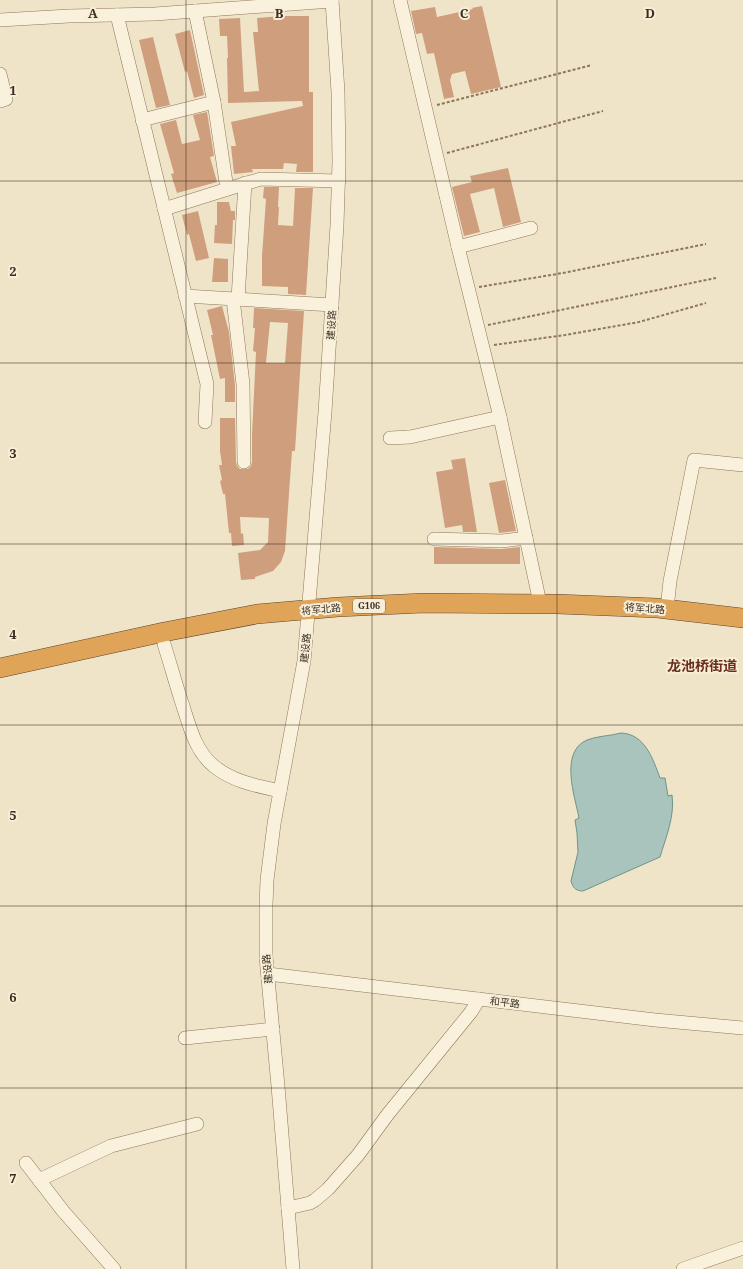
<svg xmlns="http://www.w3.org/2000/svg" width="743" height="1269" font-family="'Noto Serif','Noto Sans SC',serif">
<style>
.water{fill:#a9c4bc;stroke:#6f938a}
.building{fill:#cf9f7d;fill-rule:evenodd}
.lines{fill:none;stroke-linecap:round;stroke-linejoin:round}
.minor-casing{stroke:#8d765c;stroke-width:14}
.highway-casing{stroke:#5b4430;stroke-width:20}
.path{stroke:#8d765c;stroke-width:2;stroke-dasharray:3 2;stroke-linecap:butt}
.minor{stroke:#faf1dc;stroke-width:13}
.highway{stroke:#e0a458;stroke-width:19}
.grid{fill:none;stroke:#3d2e20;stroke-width:1;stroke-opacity:0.55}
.labels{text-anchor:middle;stroke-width:4;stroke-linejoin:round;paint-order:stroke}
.shield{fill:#f7eed8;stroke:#756857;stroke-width:1}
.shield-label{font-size:9px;font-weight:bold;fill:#3d2e20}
.street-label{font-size:10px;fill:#3d2e20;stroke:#f7eed8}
.district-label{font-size:14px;font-weight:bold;fill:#6b2e1e;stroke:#f7eed8}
.grid-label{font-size:13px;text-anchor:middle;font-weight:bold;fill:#3d2e20;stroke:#f7eed8;stroke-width:4;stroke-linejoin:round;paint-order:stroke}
</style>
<rect width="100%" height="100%" fill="#f0e4c8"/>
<path class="water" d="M621 733C645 734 653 759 660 778H665L668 796 672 795C675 816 666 837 660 857L583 891C576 891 573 888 571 881L578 852 577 833 575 820 579 818C575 797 559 752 587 740 597 736 610 736 621 733Z"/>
<g class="building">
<path d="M482 6 501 87 471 94 465 71 452 74 450 80 454 97 444 99 434 53 427 54 422 33 416 34 411 11 435 7 437 17 473 9 472 8Z"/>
<path d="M282 16H309V92H313V172H296L297 164 284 163 283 169H252L253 172 234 174 231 146H236L231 122 303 106 302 101 228 103 227 58H228L227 36H220L219 19 240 18 244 92 259 91 253 32H258L257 18Z"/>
<path d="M190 30 204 95 194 98 187 71 185 72 175 34Z"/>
<path d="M153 37 158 58 170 105 156 108 139 40Z"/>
<path d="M207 112 214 156 210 157 217 182 177 193 171 174 174 173 160 124 176 120 182 144 200 140 193 115Z"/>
<path d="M508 168 521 222 503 227 494 188 470 194 480 232 464 236 452 187 472 182 470 176Z"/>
<path d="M264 187H279L278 207H279L278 225 293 226 295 188H313L306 295 288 294V287L262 286V256L266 199 263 198Z"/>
<path d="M217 202H229L231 211H235V220H233L232 244 214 243 215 225H217Z"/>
<path d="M198 211 209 258 196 261 189 234 187 235 182 215Z"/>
<path d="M214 258 228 259V282H212Z"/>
<path d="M222 306 229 332 235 385V402H225V378L220 379 211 335H213L207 310Z"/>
<path d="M254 308 304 311 295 451H292L285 551 281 562 273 571 255 577V579L241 580 238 553 260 550 268 542 269 518 240 517 241 534 243 533 244 545 232 546 231 533H229L225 494H223L220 481 222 480 219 465H222L220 451V418H235L236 462 237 466 240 469H248L251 466 252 462V434L256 352 253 351 255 328H253ZM270 322 288 323 285 363H266Z"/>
<path d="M465 458 477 532H463L462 525 445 528 436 472 453 469 451 460Z"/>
<path d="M505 480 516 531 499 533 489 483Z"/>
<path d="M434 547 502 549 520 547V564H434Z"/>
</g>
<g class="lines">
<defs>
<g id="minor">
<path d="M400 0 458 247 500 417 540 603"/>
<path d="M195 11 214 102 227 189"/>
<path d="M117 15 207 384 205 422"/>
<path d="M0 20 69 16 155 14 332 1"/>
<path d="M0 74 6 99 0 101"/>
<path d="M142 120 214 102"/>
<path d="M164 209 247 183 261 179 339 181"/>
<path d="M458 247 531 228"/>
<path d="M185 296 332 305"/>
<path d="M233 299 243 384 244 462"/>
<path d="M238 299 245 183"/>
<path d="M390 438 410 437 500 417"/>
<path d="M434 539 502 541 526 538"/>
<path d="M667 609 670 581 694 460 743 465"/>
<path d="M164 644C170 663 175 681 181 700 189 723 194 751 215 767 234 782 258 786 280 791"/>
<path d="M268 974 655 1020 743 1028"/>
<path d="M185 1038 273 1029"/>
<path d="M26 1163 63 1211 114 1269"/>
<path d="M39 1180 111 1146 197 1124"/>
<path d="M288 1208 310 1203 315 1200 328 1189 358 1155 388 1114 471 1012 479 999"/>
<path d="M293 1269 278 1086 266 957V905L267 880 274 824 304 661 325 412 337 225 339 162 338 92 332 0"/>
<path d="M683 1269 743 1248"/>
</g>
<path id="highway" d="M0 668 164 632 257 614 338 607 424 603 557 604 657 608 743 618"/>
</defs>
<use href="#minor" class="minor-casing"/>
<use href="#highway" class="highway-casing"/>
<g class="path">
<path d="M437 105 592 65"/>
<path d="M447 153 603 111"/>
<path d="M479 287 563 273 706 244"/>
<path d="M488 325 716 278"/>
<path d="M494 345 565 335 639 322 706 303"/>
</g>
<use href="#minor" class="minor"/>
<use href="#highway" class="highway"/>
</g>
<path class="grid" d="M186 0V1269M372 0V1269M557 0V1269M0 181H743M0 363H743M0 544H743M0 725H743M0 906H743M0 1088H743"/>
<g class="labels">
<rect class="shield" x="353" y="599" width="32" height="14" rx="3"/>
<g class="shield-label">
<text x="369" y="609">G106</text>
</g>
<g class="street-label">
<text transform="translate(331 325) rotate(-86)" y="4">建设路</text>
<text transform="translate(645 608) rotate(4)" y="4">将军北路</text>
<text transform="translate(321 609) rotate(-5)" y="4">将军北路</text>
<text transform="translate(305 648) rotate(-84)" y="4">建设路</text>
<text transform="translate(267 969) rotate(-95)" y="4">建设路</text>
<text transform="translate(505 1002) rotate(7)" y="4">和平路</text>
</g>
<g class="district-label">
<text x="702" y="671">龙池桥街道</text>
</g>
</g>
<g class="grid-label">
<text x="93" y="18">A</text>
<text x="279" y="18">B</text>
<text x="464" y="18">C</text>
<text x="650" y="18">D</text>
<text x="13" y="95">1</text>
<text x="13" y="276">2</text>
<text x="13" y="458">3</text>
<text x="13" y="639">4</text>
<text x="13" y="820">5</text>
<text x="13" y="1002">6</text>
<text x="13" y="1183">7</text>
</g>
</svg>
